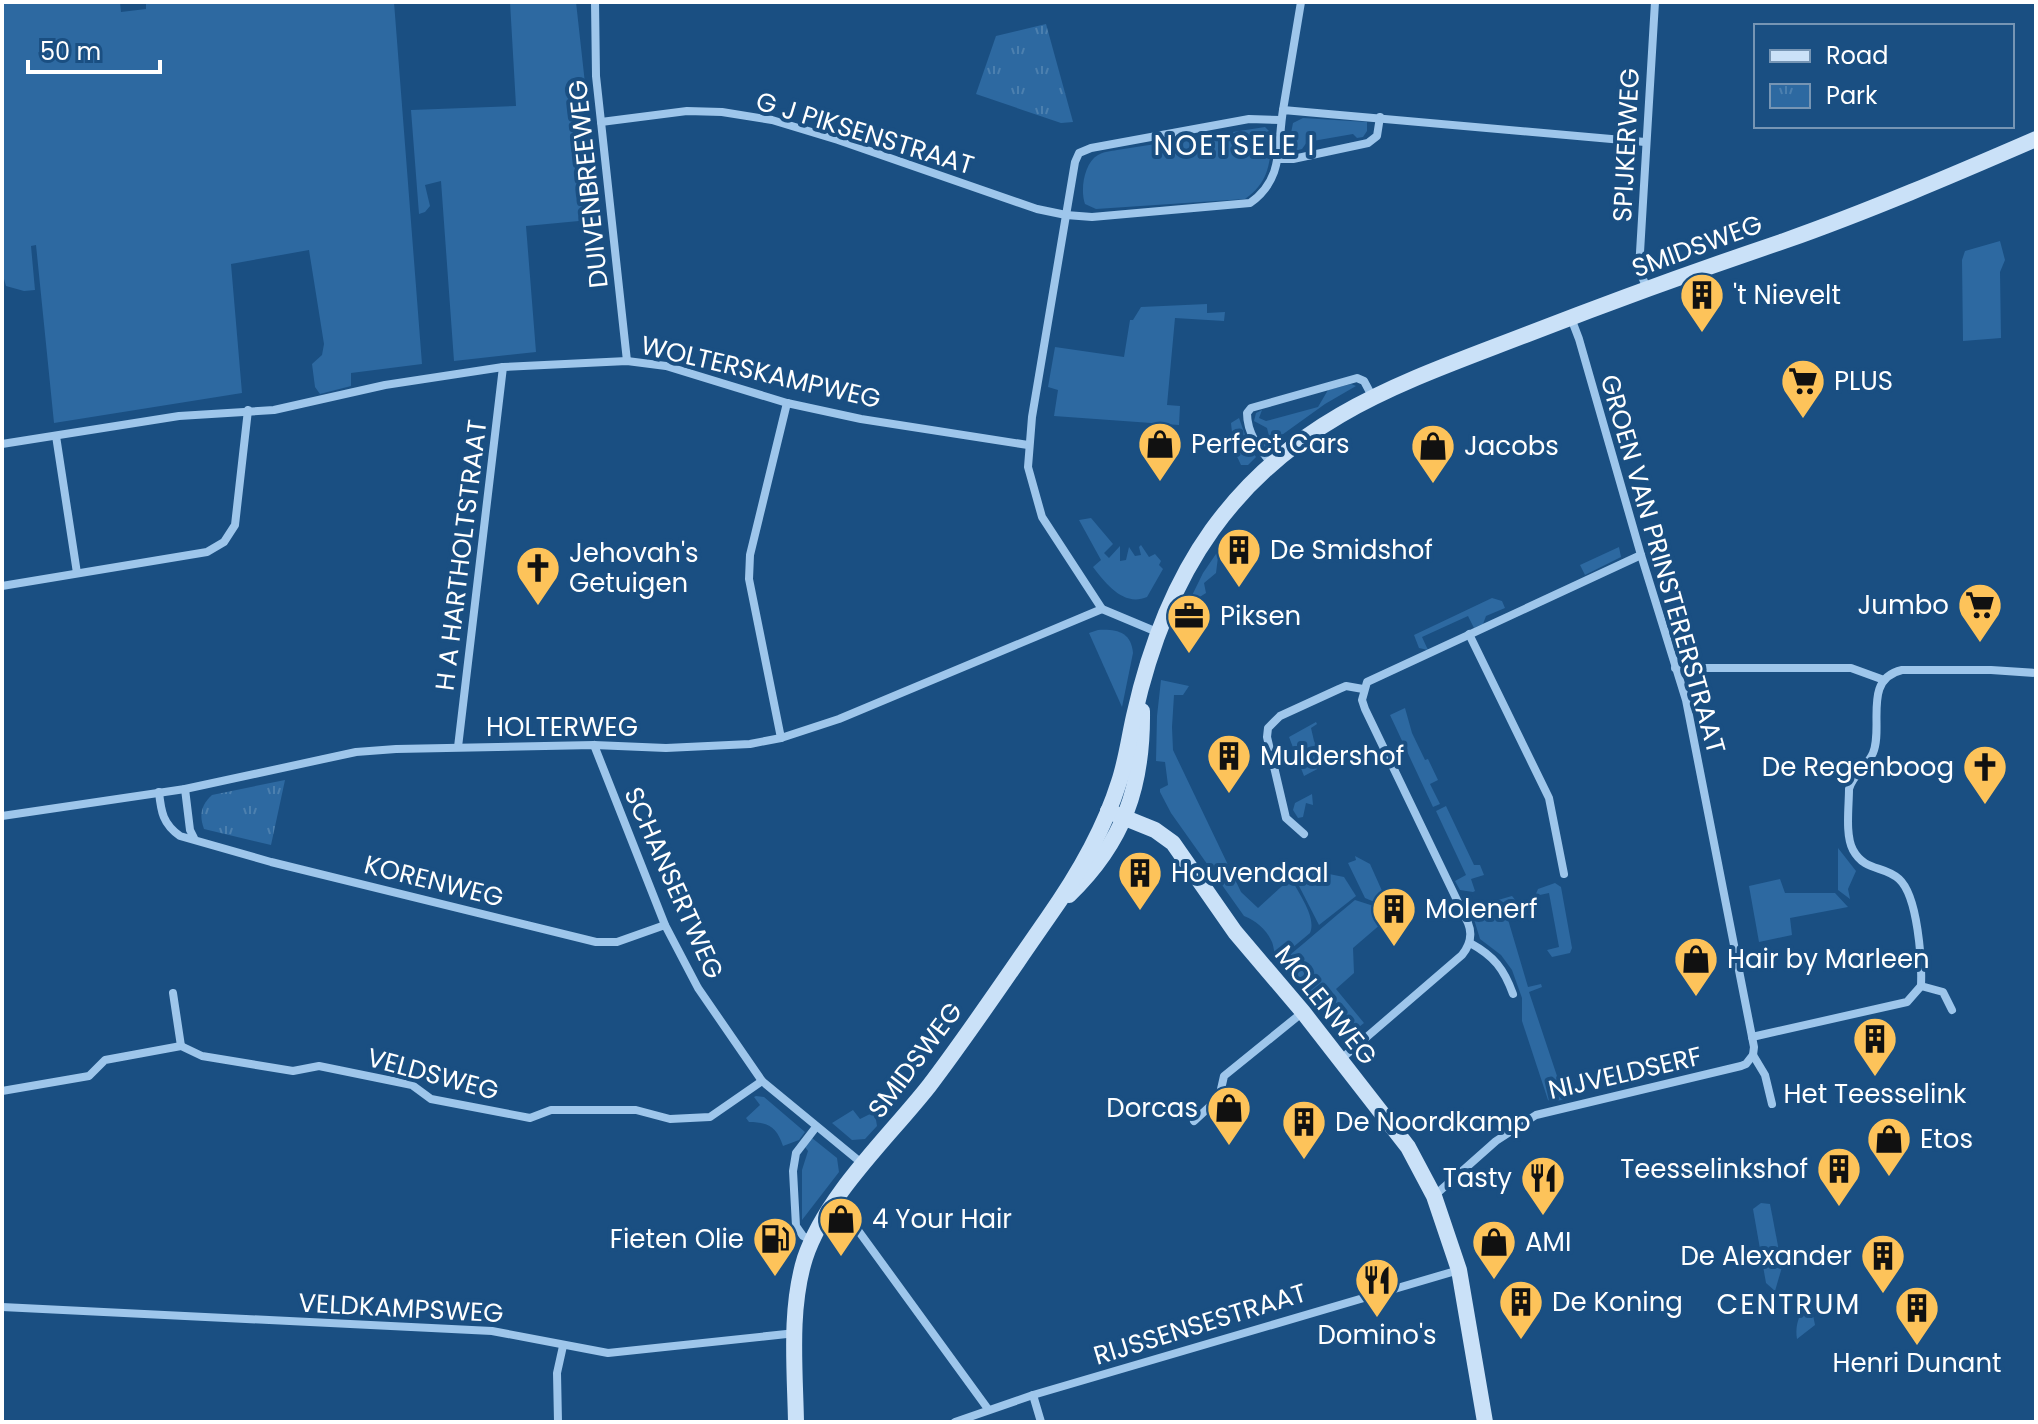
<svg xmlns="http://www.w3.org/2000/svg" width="2038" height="1424" font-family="Poppins,sans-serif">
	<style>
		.green { fill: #2d69a1 }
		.forest { fill: url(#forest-firs) }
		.park { fill: url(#park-tufts) }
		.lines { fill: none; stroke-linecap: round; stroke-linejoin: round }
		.street { stroke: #9ec6eb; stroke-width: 8 }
		.secondary { stroke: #cae1f8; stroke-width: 16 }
		.labels { text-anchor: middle; stroke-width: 8; stroke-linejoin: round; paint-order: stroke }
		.street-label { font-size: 26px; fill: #fff; stroke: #1a4f82 }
		.poi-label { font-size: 26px; fill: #fff; stroke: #1a4f82; text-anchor: start }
		.neighbourhood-label { font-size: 28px; letter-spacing: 2px; fill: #fff; stroke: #1a4f82 }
	</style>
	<defs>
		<pattern id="forest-firs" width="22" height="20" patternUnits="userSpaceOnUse" patternTransform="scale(2)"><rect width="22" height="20" fill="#2d69a1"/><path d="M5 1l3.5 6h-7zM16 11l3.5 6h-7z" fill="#4c80af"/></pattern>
		<pattern id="park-tufts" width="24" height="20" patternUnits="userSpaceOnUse" patternTransform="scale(2)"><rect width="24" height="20" fill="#2d69a1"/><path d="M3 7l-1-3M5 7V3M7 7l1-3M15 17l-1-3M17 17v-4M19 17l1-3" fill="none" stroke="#4c80af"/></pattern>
	</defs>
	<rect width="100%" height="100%" fill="#1a4f82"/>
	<g class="green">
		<polygon points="2,2 120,2 121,12 146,9 146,2 394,2 422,364 351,373 351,386 320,394 315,387 312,364 322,355 324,344 309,250 231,264 242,393 54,423 36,245 31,246 35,290 24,291 6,286 2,272"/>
		<polygon points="510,2 576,2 600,219 526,226 536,352 454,361 441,181 425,185 430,206 425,212 419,214 411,110 516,106"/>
		<polygon points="1303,118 1367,122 1367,131 1363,137 1357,138 1353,134 1307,142 1302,149 1287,153 1293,123"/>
		<path d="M1265,127l8,8c-4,29 -3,46 -28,64l-149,10 -11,-5c-5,-14 -1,-41 13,-49 5,-3 13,-4 19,-5z"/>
		<polygon points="2000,241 2005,260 2000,272 2001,338 1963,341 1962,260 1965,251"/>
		<polygon points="1207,304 1207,313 1225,312 1224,321 1175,318 1167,405 1180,406 1179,425 1054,416 1058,390 1048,387 1055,347 1124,357 1130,320 1133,320 1141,307"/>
		<polygon points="1351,384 1356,386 1325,404 1265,447 1260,443 1260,439 1266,442 1269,436 1267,428 1254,421 1256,413 1262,410 1259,418 1266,421 1318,407 1328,390"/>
		<path d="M1091,518l22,26 -9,9 5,5 11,-12v15l6,-1 3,-13 6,9 6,-1 -2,-8 2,-2 8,12 6,-3 6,7 -2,4 4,4 -16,28c-23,10 -41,-13 -54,-30l8,-7 -22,-40z"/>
		<polygon points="1231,532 1240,538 1236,544 1228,546 1227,553 1218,557 1216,573 1204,583 1206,593 1195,600 1194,608 1201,614 1198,625 1180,620 1203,573"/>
		<polygon points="1619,547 1621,557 1585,575 1580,565"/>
		<polygon points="1492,598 1502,601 1505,608 1486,616 1483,624 1474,628 1468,616 1422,637 1428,650 1419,648 1414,635"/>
		<path d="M1098,630c19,-1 33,2 35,23l-11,54 -33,-74z"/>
		<path d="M1161,680l28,6 -6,9h-9l-2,32 1,23 68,142 17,16 33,-30c7,15 26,39 19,55l-31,26c-7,-7 -4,-12 -8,-19 -5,-11 -16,-20 -27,-24l-73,-103 -11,-21v-3l8,-4 -3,-23 -9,-1 1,-45z"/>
		<polygon points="1405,708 1412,733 1425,760 1428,759 1438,780 1430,784 1440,804 1433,807 1390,715"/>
		<polygon points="1316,722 1317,724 1311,728 1314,741 1325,765 1304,776 1289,737"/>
		<polygon points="1312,794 1313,805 1306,803 1303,817 1298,818 1293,810 1295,803"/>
		<polygon points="1446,806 1474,865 1480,865 1484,875 1471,879 1475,891 1473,892 1460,890 1455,881 1466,875 1436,811"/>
		<polygon points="1838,848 1856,871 1848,889 1850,899 1838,890"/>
		<polygon points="1355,856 1370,864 1387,902 1379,904 1365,898 1348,863 1356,860"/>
		<polygon points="1314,871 1344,877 1356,896 1319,925 1297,882"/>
		<polygon points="1780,879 1785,893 1835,893 1848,907 1790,918 1792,935 1759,942 1749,886"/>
		<polygon points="1555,883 1561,887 1572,948 1570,953 1552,957 1547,950 1559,947 1549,893 1535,896 1538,889"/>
		<polygon points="1512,896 1517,902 1504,906 1528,987 1541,984 1542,987 1529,992 1561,1088 1575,1085 1577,1094 1575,1097 1552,1102 1548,1100 1522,1021 1522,998 1512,970 1501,955 1480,939 1473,916 1474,907"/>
		<path d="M1355,900l25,8 20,-8 3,5 -50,43 1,25 -18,16 28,34c-8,6 -15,14 -26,8l-54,-68 1,-4c24,-20 46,-39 70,-59z"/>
		<path d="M756,1096l8,1 41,35 -6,8 -16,6c-6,-19 -15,-24 -34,-24l-3,-4 14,-13 -6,-8z"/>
		<polygon points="853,1110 860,1119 872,1113 875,1114 877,1126 865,1139 852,1140 832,1123"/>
		<polygon points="812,1138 837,1158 839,1172 802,1220 802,1170 808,1151 805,1147"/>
		<polygon points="1761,1203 1770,1204 1782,1267 1775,1291 1766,1283 1753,1209"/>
		<path d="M1803,1299l8,6 4,20 -18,14c-3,-21 8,-26 6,-40z"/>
	</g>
	<polygon class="forest" points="1239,418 1250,449 1256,457 1248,465 1241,465 1234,450 1231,423"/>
	<g class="park">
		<polygon points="1046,24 1073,122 1061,123 976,94 996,36"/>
		<path d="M285,780l-14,65 -67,-16c-5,-14 -3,-24 8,-34z"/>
	</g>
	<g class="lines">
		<g class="street">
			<polyline points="595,2 596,76 627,361"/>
			<polyline points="1283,110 1301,2"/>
			<path d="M601,122l86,-11 35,1 50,8 66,20 199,69 29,6 26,2 158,-14c34,-24 27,-56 33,-93l362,32"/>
			<polyline points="1277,159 1293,159 1368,143 1377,136 1380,117"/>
			<polyline points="1647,289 1639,269 1655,2"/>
			<polyline points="1571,318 1579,339 1641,555 1686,700 1754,1047 1753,1055 1765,1075 1772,1104"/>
			<polyline points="56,436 77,573"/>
			<polyline points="2,444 179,416 274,410 385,385 503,367 627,361 666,366 787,403 861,419 1028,445"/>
			<path d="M1272,464c-13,-15 -25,-31 -25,-51l4,-5 106,-30 7,3 8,15"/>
			<polyline points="2,586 207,552 224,542 235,525 248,410"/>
			<polyline points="1157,632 1102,609 1042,517 1028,467 1032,417 1075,162 1079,153 1091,148 1249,119 1281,120"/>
			<polyline points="1469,634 1549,798 1564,874"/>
			<polyline points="1675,668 1851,668 1884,680"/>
			<polyline points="781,738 749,579 750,555 787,403"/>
			<polyline points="594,745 665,925 698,988 762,1081 864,1165"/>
			<polyline points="458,747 503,367"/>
			<polyline points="185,789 190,830 194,838"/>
			<path d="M159,792c2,20 4,32 21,44l91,26 325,80h21l48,-17"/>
			<polyline points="2,816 185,789 356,752 396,749 594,745 666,748 750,744 781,738 839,719 1102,609"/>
			<polyline points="1304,834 1286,818 1267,737 1268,728 1280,716 1339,689 1346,686 1363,689"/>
			<path d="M1470,943c24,13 34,26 43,51"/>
			<polyline points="1921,986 1943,992 1952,1010"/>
			<polyline points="173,993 181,1046"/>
			<path d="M1752,1037l155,-35 14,-16c1,-25 -3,-90 -22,-107 -15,-14 -34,-7 -46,-29 -8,-15 -4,-43 -4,-61 4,-15 18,-22 24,-36 11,-26 -11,-74 29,-83h89l45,3"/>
			<path d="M1340,1060l122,-105c8,-10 11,-20 6,-32l-103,-214 -3,-9 5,-18 274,-127"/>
			<polyline points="2,1091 89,1076 105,1060 181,1046 202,1056 293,1071 319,1066 412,1085 431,1099 530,1118 551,1110 636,1110 670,1119 710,1117 762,1081"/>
			<polyline points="1194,1121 1219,1098 1224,1076 1303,1012"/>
			<polyline points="1434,1196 1496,1141 1536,1115 1741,1066 1746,1064 1753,1055"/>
			<polyline points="836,1200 988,1409"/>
			<polyline points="811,1240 803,1236 796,1226 793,1171 796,1153 816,1127"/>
			<polyline points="2,1307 492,1331 608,1353 796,1333"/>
			<polyline points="1033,1395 1041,1422"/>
			<polyline points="558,1422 557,1373 563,1346"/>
			<polyline points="955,1422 1033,1395 1459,1270"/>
		</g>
		<g class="secondary">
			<polyline points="1108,811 1155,830 1173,843 1235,932 1303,1012 1408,1147 1434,1196 1459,1270 1485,1422"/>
			<path d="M1069,895c55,-53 74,-109 73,-184"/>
			<path d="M796,1422c-1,-53 -7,-113 9,-164 21,-63 83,-120 124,-172 41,-54 79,-111 118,-167 29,-41 57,-89 72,-137 7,-21 10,-44 15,-66 15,-67 38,-130 78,-186 82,-114 192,-148 316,-196 85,-33 170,-64 256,-93 85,-30 169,-66 252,-102"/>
		</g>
	</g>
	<defs>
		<g id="building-pin" transform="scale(2.3)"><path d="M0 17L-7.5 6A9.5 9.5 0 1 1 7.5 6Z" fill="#fdc35a" stroke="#1a4f82"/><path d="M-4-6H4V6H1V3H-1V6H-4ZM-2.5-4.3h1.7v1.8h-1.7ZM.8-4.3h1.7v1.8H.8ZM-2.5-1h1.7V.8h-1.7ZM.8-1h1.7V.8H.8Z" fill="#111"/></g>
		<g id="supermarket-pin" transform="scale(2.3)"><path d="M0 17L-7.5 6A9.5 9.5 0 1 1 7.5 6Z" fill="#fdc35a" stroke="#1a4f82"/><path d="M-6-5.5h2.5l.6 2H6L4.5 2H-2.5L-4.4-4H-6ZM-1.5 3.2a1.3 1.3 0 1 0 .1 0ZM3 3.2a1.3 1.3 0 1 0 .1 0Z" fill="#111"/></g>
		<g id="shop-pin" transform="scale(2.3)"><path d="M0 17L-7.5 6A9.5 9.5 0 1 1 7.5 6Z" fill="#fdc35a" stroke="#1a4f82"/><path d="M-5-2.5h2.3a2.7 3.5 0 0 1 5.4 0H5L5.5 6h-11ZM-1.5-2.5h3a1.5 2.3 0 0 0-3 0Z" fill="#111"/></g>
		<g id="church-pin" transform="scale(2.3)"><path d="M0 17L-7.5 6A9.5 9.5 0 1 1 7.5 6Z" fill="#fdc35a" stroke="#1a4f82"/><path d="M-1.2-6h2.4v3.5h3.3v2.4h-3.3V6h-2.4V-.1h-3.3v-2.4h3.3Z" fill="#111"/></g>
		<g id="office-pin" transform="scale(2.3)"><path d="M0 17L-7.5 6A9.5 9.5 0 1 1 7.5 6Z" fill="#fdc35a" stroke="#1a4f82"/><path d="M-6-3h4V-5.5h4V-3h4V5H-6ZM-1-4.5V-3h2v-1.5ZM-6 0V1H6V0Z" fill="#111"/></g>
		<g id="restaurant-pin" transform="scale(2.3)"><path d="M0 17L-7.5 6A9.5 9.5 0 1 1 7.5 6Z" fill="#fdc35a" stroke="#1a4f82"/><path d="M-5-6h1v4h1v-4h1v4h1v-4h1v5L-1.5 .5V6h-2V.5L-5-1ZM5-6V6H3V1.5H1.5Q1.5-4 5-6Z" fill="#111"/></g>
		<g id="fuel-pin" transform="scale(2.3)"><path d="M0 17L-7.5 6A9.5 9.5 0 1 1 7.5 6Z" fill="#fdc35a" stroke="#1a4f82"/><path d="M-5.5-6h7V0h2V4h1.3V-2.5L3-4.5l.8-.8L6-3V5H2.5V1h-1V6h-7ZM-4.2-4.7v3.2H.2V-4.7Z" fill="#111"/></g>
	</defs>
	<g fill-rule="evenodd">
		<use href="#building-pin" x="1702" y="295"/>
		<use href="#supermarket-pin" x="1803" y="381"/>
		<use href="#shop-pin" x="1160" y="444"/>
		<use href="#shop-pin" x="1433" y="446"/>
		<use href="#building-pin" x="1239" y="550"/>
		<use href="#church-pin" x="538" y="568"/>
		<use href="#supermarket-pin" x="1980" y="605"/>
		<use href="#office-pin" x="1189" y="616"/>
		<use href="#building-pin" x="1229" y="756"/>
		<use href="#church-pin" x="1985" y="767"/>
		<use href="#building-pin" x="1140" y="873"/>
		<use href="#building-pin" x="1394" y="909"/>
		<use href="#shop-pin" x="1696" y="959"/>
		<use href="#building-pin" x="1875" y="1039"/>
		<use href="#shop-pin" x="1229" y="1108"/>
		<use href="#building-pin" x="1304" y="1122"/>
		<use href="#shop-pin" x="1889" y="1139"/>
		<use href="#building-pin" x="1839" y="1169"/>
		<use href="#restaurant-pin" x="1543" y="1178"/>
		<use href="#shop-pin" x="841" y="1219"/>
		<use href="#fuel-pin" x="775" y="1239"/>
		<use href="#shop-pin" x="1494" y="1242"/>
		<use href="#building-pin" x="1883" y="1256"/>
		<use href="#restaurant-pin" x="1377" y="1280"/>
		<use href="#building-pin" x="1521" y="1302"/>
		<use href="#building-pin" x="1917" y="1308"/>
	</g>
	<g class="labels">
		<g class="street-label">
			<text transform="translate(865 133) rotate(17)" y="9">G J PIKSENSTRAAT</text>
			<text transform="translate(1626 145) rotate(-87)" y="9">SPIJKERWEG</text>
			<text transform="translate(588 184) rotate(-96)" y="9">DUIVENBREEWEG</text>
			<text transform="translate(1697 246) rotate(-20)" y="9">SMIDSWEG</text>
			<text transform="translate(761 372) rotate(13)" y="9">WOLTERSKAMPWEG</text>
			<text transform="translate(461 555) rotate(-83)" y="9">H A HARTHOLTSTRAAT</text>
			<text transform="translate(1663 564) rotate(74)" y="9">GROEN VAN PRINSTERERSTRAAT</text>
			<text x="562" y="736">HOLTERWEG</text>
			<text transform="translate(434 881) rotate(14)" y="9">KORENWEG</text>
			<text transform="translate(674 883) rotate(66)" y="9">SCHANSERTWEG</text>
			<text transform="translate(1326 1005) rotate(51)" y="9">MOLENWEG</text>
			<text transform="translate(915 1060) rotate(-53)" y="9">SMIDSWEG</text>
			<text transform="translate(1625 1073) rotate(-13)" y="9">NIJVELDSERF</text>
			<text transform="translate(433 1074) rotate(15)" y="9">VELDSWEG</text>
			<text transform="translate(401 1308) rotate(3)" y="9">VELDKAMPSWEG</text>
			<text transform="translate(1200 1324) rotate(-17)" y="9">RIJSSENSESTRAAT</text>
		</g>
		<g class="poi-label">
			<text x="1733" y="304">'t Nievelt</text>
			<text x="1834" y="390">PLUS</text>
			<text x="1191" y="453">Perfect Cars</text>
			<text x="1464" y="455">Jacobs</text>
			<text x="1270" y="559">De Smidshof</text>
			<text x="569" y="562">Jehovah's<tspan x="569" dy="30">Getuigen</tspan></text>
			<text x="1949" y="614" text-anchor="end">Jumbo</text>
			<text x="1220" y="625">Piksen</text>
			<text x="1260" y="765">Muldershof</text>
			<text x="1954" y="776" text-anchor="end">De Regenboog</text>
			<text x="1171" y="882">Houvendaal</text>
			<text x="1425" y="918">Molenerf</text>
			<text x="1727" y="968">Hair by Marleen</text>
			<text x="1875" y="1103" text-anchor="middle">Het Teesselink</text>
			<text x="1198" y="1117" text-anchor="end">Dorcas</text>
			<text x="1335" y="1131">De Noordkamp</text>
			<text x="1920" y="1148">Etos</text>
			<text x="1808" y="1178" text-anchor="end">Teesselinkshof</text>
			<text x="1512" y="1187" text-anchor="end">Tasty</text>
			<text x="872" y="1228">4 Your Hair</text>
			<text x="744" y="1248" text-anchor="end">Fieten Olie</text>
			<text x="1525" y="1251">AMI</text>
			<text x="1852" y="1265" text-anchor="end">De Alexander</text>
			<text x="1552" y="1311">De Koning</text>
			<text x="1377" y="1344" text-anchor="middle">Domino's</text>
			<text x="1917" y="1372" text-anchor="middle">Henri Dunant</text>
		</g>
		<g class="neighbourhood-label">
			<text x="1235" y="155">NOETSELE I</text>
			<text x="1789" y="1314">CENTRUM</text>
		</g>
	</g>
	<rect width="2038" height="1424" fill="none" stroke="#ffffff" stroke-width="8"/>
	<rect x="1754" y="24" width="260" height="104" fill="#1a4f82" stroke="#7695b4" stroke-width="2"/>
	<rect x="1770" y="50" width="40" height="12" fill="#cae1f8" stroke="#7695b4" stroke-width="2"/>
	<text x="1826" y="64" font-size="24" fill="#ffffff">Road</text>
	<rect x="1770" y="84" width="40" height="24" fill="url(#park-tufts)" stroke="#7695b4" stroke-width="2"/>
	<text x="1826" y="104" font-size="24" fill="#ffffff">Park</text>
	<path d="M28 60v12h132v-12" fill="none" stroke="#ffffff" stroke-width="4"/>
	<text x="40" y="60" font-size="24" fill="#ffffff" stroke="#1a4f82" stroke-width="6" paint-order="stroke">50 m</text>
</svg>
